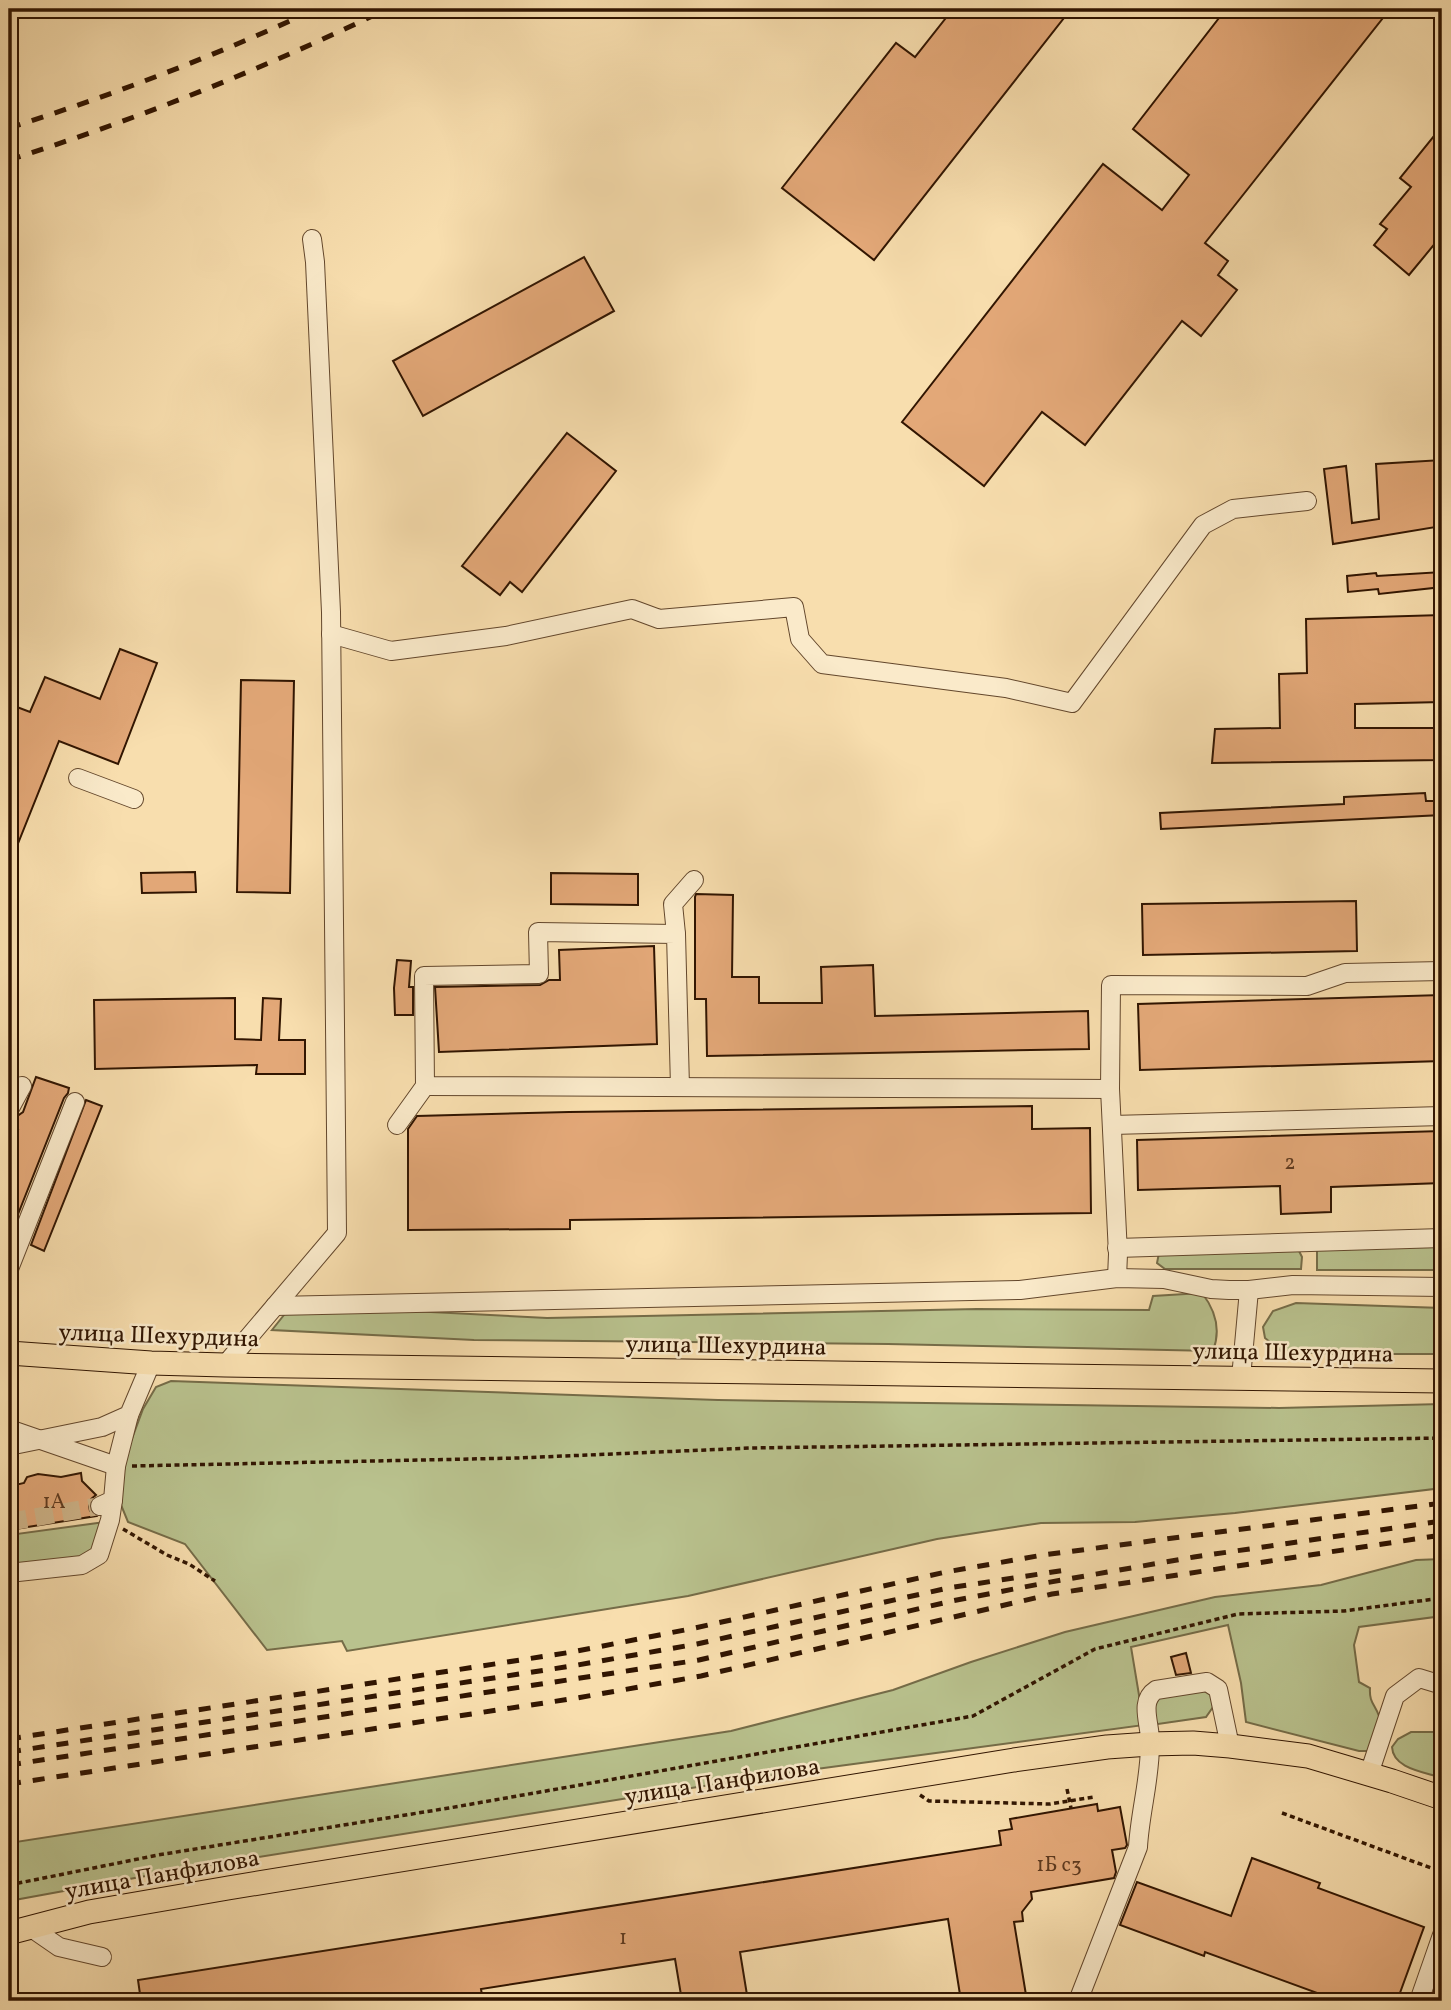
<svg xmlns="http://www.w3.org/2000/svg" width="1451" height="2010" font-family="Vollkorn,serif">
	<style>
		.green { fill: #b9c28e; stroke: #756c48; stroke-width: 2 }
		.building { fill: #e3a878; stroke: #311501; stroke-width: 2 }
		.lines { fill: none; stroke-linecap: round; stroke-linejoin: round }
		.minor-tunnel { stroke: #d0b68b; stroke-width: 18; stroke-dasharray: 18 9; stroke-linecap: butt }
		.minor-casing { stroke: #63472c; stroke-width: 20 }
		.major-casing { stroke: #311501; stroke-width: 25 }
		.path { stroke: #311501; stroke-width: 3.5; stroke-dasharray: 5 3.5; stroke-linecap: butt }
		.minor { stroke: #faeaca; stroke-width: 18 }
		.major { stroke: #f8deae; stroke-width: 23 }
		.rail { stroke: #311501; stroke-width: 5; stroke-dasharray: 12 12; stroke-linecap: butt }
		.labels { text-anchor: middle; stroke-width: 5; stroke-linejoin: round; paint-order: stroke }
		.number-label { font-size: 21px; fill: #5e3a1f }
		.street-label { font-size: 24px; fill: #311501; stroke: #faeaca }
	</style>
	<rect width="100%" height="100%" fill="#f8deae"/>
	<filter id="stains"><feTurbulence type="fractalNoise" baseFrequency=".00286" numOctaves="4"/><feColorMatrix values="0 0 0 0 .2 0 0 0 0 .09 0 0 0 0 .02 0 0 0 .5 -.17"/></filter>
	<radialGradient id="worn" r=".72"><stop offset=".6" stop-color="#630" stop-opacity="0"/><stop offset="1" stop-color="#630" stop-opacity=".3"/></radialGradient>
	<g class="green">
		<polygon points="1442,1245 1442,1270 1317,1270 1317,1248"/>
		<polygon points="1160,1248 1299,1251 1302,1257 1301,1269 1165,1269 1157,1263"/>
		<path d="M1202,1293c14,18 19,37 11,58l-325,-7 -414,-4 -202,-10 20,-25 255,13 430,-9 172,1 4,-14z"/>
		<polygon points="1296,1303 1442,1308 1442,1354 1336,1354 1281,1351 1265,1338 1263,1327 1273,1311"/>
		<polygon points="171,1381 718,1400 1279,1408 1442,1404 1442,1488 1235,1513 1135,1522 1041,1523 937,1539 688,1596 347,1651 342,1641 267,1650 185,1544 128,1522 119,1500 121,1477 130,1444 143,1409 156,1387"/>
		<polygon points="105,1522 98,1541 87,1557 9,1566 9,1535"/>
		<path d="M1442,1559v57l-83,11 -5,18 5,37 11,6c-1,15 5,16 9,28 3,12 -5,24 -9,35h-11l-113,-29 -5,-39 -13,-58 -97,22 13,78 -365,49 -595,95 -175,32v-58l722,-112 162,-41 78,-28 94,-30 150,-35 106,-12 95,-25z"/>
		<polygon points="1202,1687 1211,1692 1213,1707 1206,1717 1158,1724 1155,1722 1153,1697"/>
		<path d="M1411,1732h23l8,3v43c-17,-6 -49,-9 -50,-31l6,-8z"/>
	</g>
	<g class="building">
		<polygon points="953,9 1071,9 874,260 782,188 896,43 915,57"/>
		<polygon points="1226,9 1390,9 1205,243 1228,261 1218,275 1237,290 1201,336 1182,321 1085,445 1042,412 984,486 902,422 1103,164 1162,210 1189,175 1133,129"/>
		<polygon points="1442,126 1442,235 1409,275 1374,245 1387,229 1380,224 1411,187 1400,178"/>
		<polygon points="584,257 614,311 423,416 393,361"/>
		<polygon points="567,433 616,471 522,592 510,582 500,595 462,566"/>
		<polygon points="1442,460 1442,526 1333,544 1324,469 1346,466 1352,523 1379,519 1376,464"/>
		<polygon points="1442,572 1442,587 1379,594 1378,589 1348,592 1347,576 1376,573 1377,576"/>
		<polygon points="1442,615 1442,702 1355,704 1355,728 1442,728 1442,760 1212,763 1215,729 1280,728 1279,674 1307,673 1306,619"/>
		<polygon points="120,649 157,663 118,764 59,741 9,866 9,704 30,712 45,677 100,699"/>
		<polygon points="241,680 294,681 290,893 237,892"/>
		<polygon points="1425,793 1426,801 1442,801 1442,815 1161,829 1160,813 1344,804 1344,797"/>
		<polygon points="195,872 196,892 142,893 141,873"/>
		<polygon points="551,873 638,874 638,905 551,904"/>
		<polygon points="696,894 733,895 732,977 759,977 759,1003 822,1003 821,967 873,965 875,1016 1088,1011 1089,1049 707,1056 706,999 695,999 695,897"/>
		<polygon points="1356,901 1357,951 1143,955 1142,904"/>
		<polygon points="654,946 657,1044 439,1052 435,987 540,985 549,980 560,980 559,950"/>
		<polygon points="397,960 411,961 409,987 413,987 413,1015 395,1015 394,988"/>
		<polygon points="1442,995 1442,1061 1140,1070 1138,1004"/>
		<polygon points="235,998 235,1039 261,1040 263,998 281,999 279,1040 305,1040 305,1074 256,1074 257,1065 95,1069 94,1000"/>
		<polygon points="36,1077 69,1088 68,1093 64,1098 9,1237 9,1155 18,1130 9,1127 9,1125 10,1121 23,1112"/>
		<polygon points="86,1100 102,1106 44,1251 31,1245"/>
		<polygon points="1032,1106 1032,1129 1090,1128 1091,1213 570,1220 570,1229 408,1230 408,1129 417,1116 569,1112"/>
		<polygon points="1442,1131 1442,1183 1331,1187 1331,1212 1281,1214 1280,1186 1138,1190 1137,1140"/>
		<polygon points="81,1473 82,1481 96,1495 91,1499 89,1506 90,1511 96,1516 9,1530 11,1486 24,1483 27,1477 38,1474 61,1477"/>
		<polygon points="1186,1653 1191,1673 1176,1675 1171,1657"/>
		<polygon points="1097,1804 1098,1811 1120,1807 1127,1845 1125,1848 1112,1850 1116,1872 1114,1878 1031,1892 1032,1899 1022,1912 1023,1921 1014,1922 1027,2001 961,2001 948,1919 740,1952 748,2001 682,2001 675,1959 481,1989 483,2001 141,2001 138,1980 1001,1845 999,1831 1012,1829 1010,1819"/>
		<polygon points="1252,1858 1320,1883 1318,1888 1424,1927 1397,2001 1339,2001 1205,1952 1204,1956 1120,1925 1137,1882 1231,1916"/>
	</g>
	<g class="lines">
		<polyline class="minor-tunnel" points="9,1522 100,1506"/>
		<g class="minor-casing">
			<g id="minor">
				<polyline points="331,634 391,651 506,636 632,609 659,619 794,607 800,639 822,664 1006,688 1072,703 1203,525 1233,509 1307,501"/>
				<polyline points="78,778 134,799"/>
				<polyline points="676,934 673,904 694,880"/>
				<polyline points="680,1087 676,934 538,932 539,974 424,976 425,1086 1110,1089"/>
				<polyline points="9,1110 22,1086"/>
				<polyline points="397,1125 425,1086"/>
				<polyline points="1112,1125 1442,1116"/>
				<polyline points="1117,1248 1442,1238"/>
				<polyline points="9,1269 75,1102"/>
				<polyline points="1117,1278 1118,1254 1110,1089 1111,985 1307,986 1345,973 1442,971"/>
				<polyline points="275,1306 1020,1290 1117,1278 1164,1279 1211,1289 1229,1290 1249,1290 1293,1285 1442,1287"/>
				<polyline points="225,1365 337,1233 331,612 315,262 312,239"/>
				<polyline points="1241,1378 1249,1290"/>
				<polyline points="9,1429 116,1466"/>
				<polyline points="9,1446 102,1427 129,1415 151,1363"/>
				<polyline points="100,1506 113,1500 116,1466 129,1415"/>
				<polyline points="9,1573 82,1565 99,1555 110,1520 113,1500"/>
				<polyline points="1369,1774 1395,1696 1419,1678 1442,1685"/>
				<polyline points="30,1927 59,1947 102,1957"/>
				<path d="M1078,2001l60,-154c2,-36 13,-71 12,-107 0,-17 -11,-39 6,-50l51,-8 11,7 12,57"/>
				<polyline points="1419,2001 1442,1935"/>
			</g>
		</g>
		<g class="major-casing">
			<g id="major">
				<polyline points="9,1353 151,1363 225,1365 1442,1381"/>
				<polyline points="9,1933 89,1912 228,1888 1014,1760 1107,1747 1150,1744 1193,1743 1230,1746 1308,1756 1392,1781 1442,1798"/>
			</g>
		</g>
		<g class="path">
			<polyline points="132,1466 518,1458 751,1448 1442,1438"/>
			<polyline points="123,1529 167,1555 189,1564 215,1581"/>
			<polyline points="1067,1789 1071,1808"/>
			<polyline points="920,1795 929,1801 1050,1804 1094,1797"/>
			<polyline points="1282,1813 1442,1872"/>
			<polyline points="9,1885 158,1855 449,1808 973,1716 1095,1649 1238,1614 1344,1611 1442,1598"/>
		</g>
		<use href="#minor" class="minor"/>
		<use href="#major" class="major"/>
		<g class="rail">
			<path d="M9,128c104,-33 208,-73 307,-119"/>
			<path d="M9,160c129,-41 256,-92 378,-151"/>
			<polyline points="9,1739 572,1652 695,1628 946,1572 1043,1555 1442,1503"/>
			<polyline points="9,1752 572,1666 697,1644 948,1588 1066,1570"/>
			<polyline points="9,1765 699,1660 952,1601 1045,1583 1194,1557 1442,1521"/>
			<polyline points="9,1784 577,1698 701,1676 1052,1594 1442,1535"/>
		</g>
	</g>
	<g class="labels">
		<g class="number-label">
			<text x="1290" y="1169">2</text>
			<text x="54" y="1508">1А</text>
			<text x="1059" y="1871">1Б с3</text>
			<text x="623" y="1944">1</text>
		</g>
		<g class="street-label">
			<text transform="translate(159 1335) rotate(2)" y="8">улица Шехурдина</text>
			<text transform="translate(726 1345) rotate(1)" y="8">улица Шехурдина</text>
			<text transform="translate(1293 1352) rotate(1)" y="8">улица Шехурдина</text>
			<text transform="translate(722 1781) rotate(-9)" y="8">улица Панфилова</text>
			<text transform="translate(162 1874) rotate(-10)" y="8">улица Панфилова</text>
		</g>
	</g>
	<rect width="1451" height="2010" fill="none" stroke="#f8deae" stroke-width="35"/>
	<rect x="10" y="10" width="1430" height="1989" fill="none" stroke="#311501" stroke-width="3.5"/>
	<rect x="18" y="18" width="1416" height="1975" fill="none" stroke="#311501" stroke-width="2"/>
	<rect width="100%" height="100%" filter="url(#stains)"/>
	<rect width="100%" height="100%" fill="url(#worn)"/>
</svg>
